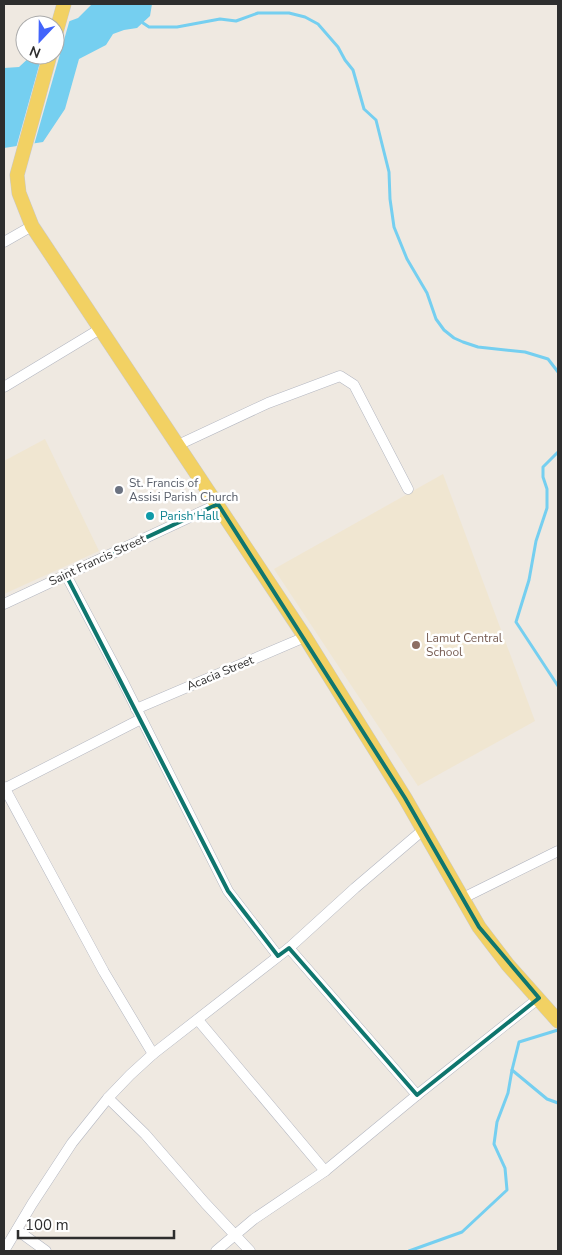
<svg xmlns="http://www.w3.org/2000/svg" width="562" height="1255" font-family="'Nunito Sans',sans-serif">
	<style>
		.education { fill: #f0e6d1 }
		.water { fill: #75cff0 }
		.pier { fill: #efe9e1 }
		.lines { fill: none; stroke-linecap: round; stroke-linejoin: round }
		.stream { stroke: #75cff0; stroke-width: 3 }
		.minor-casing { stroke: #b4b7c1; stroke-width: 11 }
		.major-casing { stroke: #c9c9c9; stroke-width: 15 }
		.minor { stroke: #fff; stroke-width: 10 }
		.major { stroke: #f2d163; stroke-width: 14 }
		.marked { fill: none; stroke: #0f766e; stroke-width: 4; stroke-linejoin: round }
		.worship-dot { fill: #6b7280; stroke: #fff; stroke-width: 2 }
		.culture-dot { fill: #0f9aa8; stroke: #fff; stroke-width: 2 }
		.education-dot { fill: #8d6e63; stroke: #fff; stroke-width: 2 }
		.labels { text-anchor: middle; stroke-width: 5; stroke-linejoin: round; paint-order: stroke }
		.worship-label { font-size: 12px; fill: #5b616d; stroke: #fff; text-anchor: start }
		.culture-label { font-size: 12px; fill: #0d838f; stroke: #fff; text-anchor: start }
		.street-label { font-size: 12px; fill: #2e2e2e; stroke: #fff }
		.education-label { font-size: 12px; fill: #785e54; stroke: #fff; text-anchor: start }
	</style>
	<rect width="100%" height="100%" fill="#efe9e1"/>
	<g class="education">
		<polygon points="45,439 99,551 4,594 4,461"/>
		<polygon points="443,474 535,721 418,786 274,569"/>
	</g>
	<polygon class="water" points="92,4 152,4 150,16 137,28 124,30 113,34 106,45 79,59 65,109 43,142 4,148 4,68 19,67 32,55 55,55 59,25 78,18"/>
	<polygon class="pier" points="70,19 34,145 16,148 42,55 55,55 55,26"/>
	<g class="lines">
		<g class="stream">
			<polyline points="143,23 149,27 177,27 220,19 236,21 258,13 289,13 305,17 318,24 338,47 345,60 353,70 364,109 376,120 389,172 390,199 394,227 407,259 427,293 436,319 444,330 454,338 463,342 478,347 525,352 548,359 558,372"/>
			<polyline points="558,452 543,467 543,477 547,489 547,508 536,541 529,580 516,622 558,686"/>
			<polyline points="558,1030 519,1042 512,1070 547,1099 558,1103"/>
			<polyline points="409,1251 462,1232 507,1190 505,1168 494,1144 497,1122 508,1093 512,1070"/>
		</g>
		<g class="minor-casing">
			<g id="minor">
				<polyline points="4,242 32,226"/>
				<polyline points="4,387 100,329"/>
				<polyline points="178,445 268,403 340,376 354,385 408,489"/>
				<polyline points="66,575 122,680 228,891 278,956"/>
				<polyline points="4,604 218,504"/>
				<polyline points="136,709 305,637"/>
				<polyline points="4,787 104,972 153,1054"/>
				<polyline points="4,789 141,719"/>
				<polyline points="463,898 558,851"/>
				<polyline points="289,948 417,1095"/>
				<polyline points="198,1020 325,1171"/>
				<polyline points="108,1098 145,1134 205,1203 250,1251"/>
				<polyline points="17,1230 46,1251"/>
				<polyline points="4,1251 32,1204 72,1143 108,1098 130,1075 153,1054 289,948 355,888 423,830"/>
				<polyline points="216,1251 254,1219 325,1171 417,1095 539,998"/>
			</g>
		</g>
		<g class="major-casing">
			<g id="major">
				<polyline points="55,36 64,4"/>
				<polyline points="50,55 17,175 19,193 32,226 305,637 405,798 479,927 508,965 558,1021"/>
			</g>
		</g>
		<use href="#minor" class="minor"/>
		<use href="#major" class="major"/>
	</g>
	<path class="marked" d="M218,504l187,294 74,129 60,71 -122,97 -128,-147 -11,8 -50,-65 -162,-316z"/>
	<circle class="worship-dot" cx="119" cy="490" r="5"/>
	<circle class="culture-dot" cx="150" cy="516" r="5"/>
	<circle class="education-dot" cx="416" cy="645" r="5"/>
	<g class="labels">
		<g class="worship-label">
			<text x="129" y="487">St. Francis of<tspan x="129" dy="14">Assisi Parish Church</tspan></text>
		</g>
		<g class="culture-label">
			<text x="160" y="520">Parish Hall</text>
		</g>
		<g class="street-label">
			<text transform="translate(97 560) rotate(-25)" y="4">Saint Francis Street</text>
			<text transform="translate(220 673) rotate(-23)" y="4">Acacia Street</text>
		</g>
		<g class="education-label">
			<text x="426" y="642">Lamut Central<tspan x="426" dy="14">School</tspan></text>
		</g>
	</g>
	<rect width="562" height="1255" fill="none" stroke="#2e2e2e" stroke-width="10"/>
	<g transform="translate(40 40) rotate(202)"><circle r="24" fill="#ffffff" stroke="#ababab"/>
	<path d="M0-4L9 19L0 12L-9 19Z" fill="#4264fb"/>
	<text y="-8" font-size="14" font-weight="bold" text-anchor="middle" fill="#2e2e2e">N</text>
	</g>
	<path d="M18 1230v8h156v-8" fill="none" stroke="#2e2e2e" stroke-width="2.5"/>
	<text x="25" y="1230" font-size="15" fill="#2e2e2e" stroke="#ffffff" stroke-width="4" paint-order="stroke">100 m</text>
</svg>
